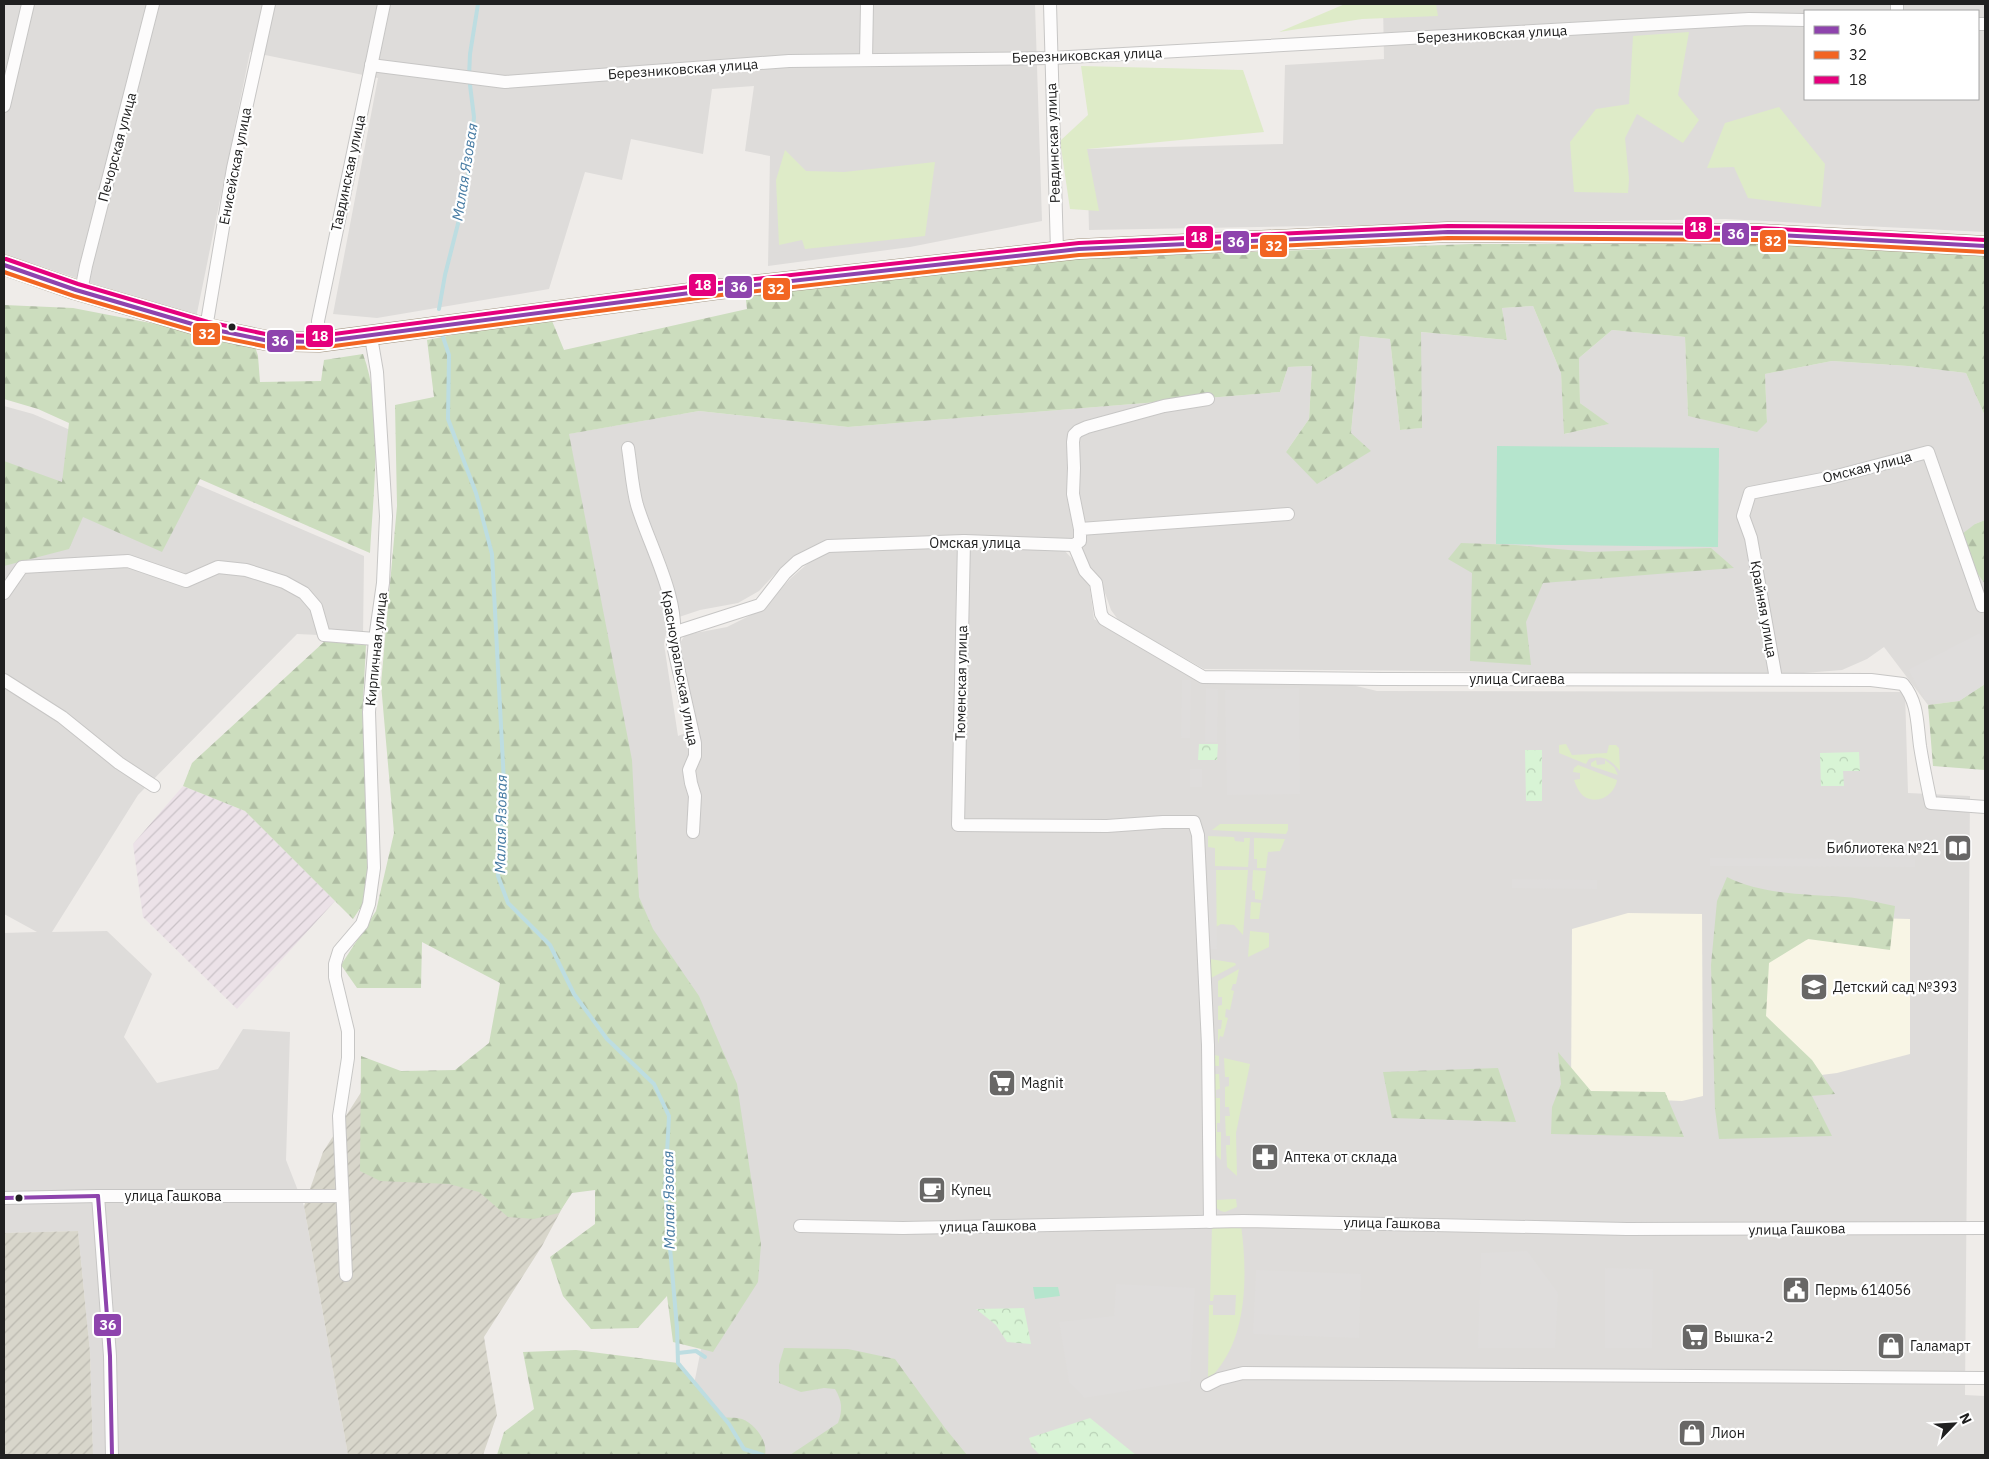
<svg xmlns="http://www.w3.org/2000/svg" width="1989" height="1459" font-family="'IBM Plex Sans',sans-serif">
	<style>
		.residential { fill: #dedcda; fill-rule: evenodd }
		.industrial { fill: url(#industrial-furrows) }
		.education { fill: #f8f5e5 }
		.construction { fill: url(#construction-furrows) }
		.grass { fill: #deebc8 }
		.forest { fill: url(#forest-firs) }
		.park { fill: url(#park-crowns) }
		.pitch { fill: #b5e5cd }
		.parking { fill: #dfdddc }
		.lines { fill: none; stroke-linecap: round; stroke-linejoin: round }
		.stream { stroke: #bddde1; stroke-width: 4 }
		.street-casing { stroke: #c7c6c5; stroke-width: 14 }
		.primary-casing { stroke: #a69885; stroke-width: 21 }
		.street { stroke: #fdfcfc; stroke-width: 12 }
		.primary { stroke: #f2ebe6; stroke-width: 19 }
		.bus-1-casing { stroke: #fff; stroke-width: 8 }
		.bus-2-casing { stroke: #fff; stroke-width: 8 }
		.bus-3-casing { stroke: #fff; stroke-width: 8 }
		.bus-1 { stroke: #8e44ad; stroke-width: 4 }
		.bus-2 { stroke: #f26522; stroke-width: 4 }
		.bus-3 { stroke: #e5007d; stroke-width: 4 }
		.bus-dot { fill: #202020; stroke: #fff; stroke-width: 2 }
		.labels { text-anchor: middle; stroke-width: 4.5; stroke-linejoin: round; paint-order: stroke }
		.street-label { font-size: 14px; fill: #202020; stroke: #fff }
		.poi-label { font-size: 14px; fill: #202020; stroke: #fff; text-anchor: start }
		.water-label { font-size: 15px; font-style: italic; fill: #457aa2; stroke: #fff }
		.line-badge { stroke: #fff; stroke-width: 2 }
		.badge-label { font-size: 14px; text-anchor: middle; font-weight: bold; fill: #fff }
	</style>
	<defs>
		<pattern id="industrial-furrows" width="10" height="10" patternUnits="userSpaceOnUse" patternTransform="scale(1.25)"><rect width="10" height="10" fill="#ece2e8"/><path d="M-1 1l2-2M0 10L10 0M9 11l2-2" fill="none" stroke="#cac2c7"/></pattern>
		<pattern id="construction-furrows" width="10" height="10" patternUnits="userSpaceOnUse" patternTransform="scale(1.25)"><rect width="10" height="10" fill="#d8d6cb"/><path d="M-1 1l2-2M0 10L10 0M9 11l2-2" fill="none" stroke="#b9b7ae"/></pattern>
		<pattern id="forest-firs" width="22" height="20" patternUnits="userSpaceOnUse" patternTransform="scale(1.25)"><rect width="22" height="20" fill="#ccddbe"/><path d="M5 1l3.5 6h-7zM16 11l3.5 6h-7z" fill="#afbda3"/></pattern>
		<pattern id="park-crowns" width="20" height="18" patternUnits="userSpaceOnUse" patternTransform="scale(1.25)"><rect width="20" height="18" fill="#d8f4d5"/><path d="M2 6a3 3 0 1 1 6 0M12 15a3 3 0 1 1 6 0" fill="none" stroke="#b9d1b7"/></pattern>
	</defs>
	<rect width="100%" height="100%" fill="#efece9"/>
	<g class="residential">
		<polygon points="4,4 1035,4 1042,221 910,247 768,266 770,156 745,151 754,86 712,89 703,154 631,139 622,180 585,172 549,289 377,318 333,314 378,78 250,52 196,318 4,254"/>
		<path d="M1383,4h602v228l-260,-13 -636,11 -2,-81 196,-5 2,-79 99,-6zM1805,11h173v88h-173z"/>
		<polygon points="1533,306 1561,373 1565,434 1608,424 1580,403 1579,358 1612,330 1685,337 1688,416 1767,422 1765,374 1832,361 1908,366 1966,373 1985,416 1985,520 1975,524 1970,562 1985,584 1985,684 1959,701 1928,705 1884,647 1867,659 1842,670 1791,674 1204,669 1119,621 1111,610 1100,579 1089,566 1073,540 802,552 774,575 759,591 738,603 700,610 679,617 667,629 664,644 678,736 696,729 678,646 685,635 727,627 759,611 791,578 813,559 831,551 956,546 1064,550 1077,564 1089,582 1094,619 1202,682 1340,682 1377,691 1905,692 1908,793 1970,796 1965,1395 1985,1396 1985,1455 680,1455 744,1132 611,923 568,434 699,411 848,427 1280,392 1288,367 1312,366 1309,419 1286,452 1351,433 1360,336 1390,339 1400,430 1421,428 1420,332 1507,340 1502,308"/>
		<polygon points="4,406 33,414 364,556 363,637 297,634 138,795 52,932 107,931 152,974 124,1037 157,1083 218,1069 243,1029 290,1032 286,1160 304,1206 348,1455 93,1455 90,1352 78,1231 4,1233 4,933 37,932 4,914"/>
	</g>
	<polygon class="industrial" points="183,786 245,811 335,901 237,1009 143,917 133,844"/>
	<g class="education">
		<polygon points="1628,913 1702,914 1703,1096 1682,1101 1571,1096 1572,929"/>
		<polygon points="1719,914 1910,919 1910,1054 1837,1073 1717,1088"/>
	</g>
	<g class="construction">
		<polygon points="372,1075 591,1154 542,1246 484,1337 497,1415 483,1455 348,1455 304,1206 323,1152"/>
		<polygon points="78,1231 90,1352 93,1455 4,1455 4,1233"/>
	</g>
	<g class="grass">
		<polygon points="1345,4 1436,4 1438,16 1362,19 1279,32"/>
		<polygon points="1689,32 1678,95 1699,120 1683,143 1637,114 1625,138 1629,179 1628,193 1574,192 1570,142 1596,109 1629,104 1633,36"/>
		<polygon points="1081,66 1243,70 1264,132 1087,149 1099,211 1070,209 1060,141 1088,115"/>
		<polygon points="1779,107 1825,164 1821,207 1748,198 1734,167 1707,168 1725,123"/>
		<polygon points="785,150 806,171 844,172 935,162 925,236 805,249 802,240 779,245 776,180"/>
		<path d="M1566,744l6,11 35,-2 2,-8h7l3,3 1,23c-10,-12 -16,-16 -31,-12l-3,5 -27,-11v-8z"/>
		<polygon points="1596,760 1597,765 1605,764 1605,760 1614,767 1618,775 1591,766 1591,763"/>
		<path d="M1578,765l39,15c-2,14 -18,25 -32,17 -5,-3 -9,-11 -11,-17l6,-1v-6l-7,-1 1,-4z"/>
		<polygon points="1220,824 1288,824 1288,830 1286,834 1212,830"/>
		<polygon points="1208,836 1234,837 1235,841 1244,842 1244,838 1250,838 1248,867 1215,866 1215,848 1208,847"/>
		<polygon points="1254,838 1285,839 1280,851 1268,852 1266,868 1257,868 1257,859 1254,859"/>
		<polygon points="1216,870 1248,870 1243,935 1234,925 1221,924 1216,927"/>
		<polygon points="1253,870 1266,871 1262,900 1255,899 1255,891 1252,890"/>
		<polygon points="1251,902 1261,903 1259,919 1250,919"/>
		<polygon points="1250,931 1269,933 1269,947 1248,957"/>
		<polygon points="1210,959 1235,963 1236,965 1211,978"/>
		<polygon points="1239,969 1236,984 1233,984 1231,990 1234,991 1230,1010 1226,1009 1225,1017 1228,1018 1223,1037 1220,1036 1218,1044 1218,1029 1221,1029 1222,1020 1218,1020 1218,1006 1222,1005 1222,997 1218,997 1218,981"/>
		<polygon points="1211,1054 1219,1056 1219,1066 1215,1066 1215,1074 1219,1074 1220,1089 1216,1090 1216,1098 1220,1098 1220,1123 1217,1123 1217,1132 1221,1132 1221,1160 1213,1152"/>
		<polygon points="1224,1058 1250,1064 1236,1133 1237,1176 1227,1167 1226,1145 1230,1145 1230,1136 1226,1136 1225,1116 1230,1116 1229,1107 1225,1107 1225,1087 1229,1086 1229,1077 1225,1077"/>
		<path d="M1236,1199l1,8 -12,5c-7,-1 -11,-5 -11,-12z"/>
		<path d="M1241,1225c6,44 7,103 -20,140 -4,5 -7,11 -13,13l1,-73h4v10h22l1,-20h-22l-1,6h-3l2,-75z"/>
	</g>
	<g class="forest">
		<polygon points="1471,244 1759,244 1985,256 1985,416 1966,373 1908,366 1832,361 1765,374 1767,422 1757,432 1688,416 1685,337 1612,330 1579,358 1580,403 1609,424 1564,434 1561,373 1533,306 1502,308 1507,340 1421,332 1422,428 1400,430 1390,339 1360,336 1351,433 1371,451 1317,484 1286,452 1309,419 1312,366 1288,367 1280,392 848,427 699,411 569,434 632,760 639,897 653,929 699,996 737,1084 761,1244 758,1282 713,1352 673,1342 667,1296 638,1328 591,1329 563,1296 550,1257 595,1224 595,1190 572,1193 559,1213 534,1219 508,1217 479,1192 449,1184 380,1181 360,1171 361,1056 401,1071 455,1070 489,1043 500,983 422,942 421,988 357,988 341,965 376,911 394,833 381,684 397,506 395,405 434,397 427,340 550,316 564,350 747,309 745,292 1059,259"/>
		<path d="M4,305l69,3 181,35 4,13 2,26 61,-1 3,-21 39,-6c21,56 10,140 7,199l-170,-74 -38,73 -79,-35 -14,32 -65,17v-105l58,21 7,-59 -31,-14 -34,-10z"/>
		<polygon points="1985,520 1985,584 1969,562 1962,534 1975,524"/>
		<polygon points="1461,543 1516,545 1589,552 1711,548 1734,568 1543,583 1526,622 1531,665 1470,661 1472,573 1448,559"/>
		<polygon points="325,641 366,645 363,701 370,867 365,901 353,919 245,811 183,786 192,763"/>
		<polygon points="1985,684 1985,770 1933,766 1928,705 1959,701"/>
		<path d="M1727,877c36,18 79,17 118,20 17,1 34,6 50,9l-5,44 -82,-11 -39,24 -3,53 46,44 23,34 -23,2 20,40 -113,3 -4,-30 -4,-144 6,-64z"/>
		<polygon points="1558,1052 1591,1091 1665,1092 1684,1137 1551,1134 1552,1107 1561,1084"/>
		<polygon points="1498,1068 1516,1122 1392,1118 1383,1072"/>
		<path d="M784,1348l64,1 47,10 50,69 22,27h-177l48,-32c5,-14 4,-22 -3,-34l-11,-1 -23,4 -22,-9v-18z"/>
		<path d="M576,1350l102,13 19,21 24,33c6,1 15,0 21,2 13,5 26,22 23,36h-268l7,-23 30,-23 -11,-57z"/>
	</g>
	<g class="park">
		<polygon points="1199,744 1218,744 1217,760 1198,760"/>
		<polygon points="1525,750 1542,750 1542,801 1526,801"/>
		<polygon points="1859,752 1860,771 1843,771 1844,786 1821,786 1820,753"/>
		<polygon points="1024,1308 1031,1344 1007,1342 996,1325 976,1309"/>
		<polygon points="1090,1418 1136,1455 1040,1455 1032,1447 1029,1438"/>
	</g>
	<g class="pitch">
		<polygon points="1497,446 1719,448 1718,547 1496,544"/>
		<polygon points="1033,1287 1058,1287 1060,1296 1035,1299"/>
	</g>
	<g class="parking">
		<polygon points="1980,633 1985,639 1985,684 1959,701 1925,700 1908,670"/>
		<polygon points="1182,680 1191,680 1190,738 1181,738"/>
		<polygon points="1206,688 1218,689 1217,742 1205,742"/>
		<polygon points="1299,688 1300,794 1227,795 1225,690"/>
		<rect x="1190" y="769" width="12" height="18"/>
		<polygon points="1710,858 1915,859 1915,867 1710,866"/>
		<polygon points="1208,870 1216,870 1217,949 1208,949"/>
		<polygon points="1512,879 1597,880 1597,889 1512,888"/>
		<polygon points="1527,1251 1558,1293 1555,1348 1478,1348 1481,1253"/>
		<polygon points="1605,1268 1653,1269 1652,1348 1605,1348"/>
		<polygon points="1256,1270 1361,1274 1359,1338 1253,1334"/>
		<polygon points="1116,1284 1195,1288 1190,1381 1084,1398 1069,1382 1059,1322 1114,1316"/>
	</g>
	<g class="lines">
		<g class="stream">
			<polyline points="439,309 445,275 462,208 469,169 474,117 469,77 470,54 478,4"/>
			<polyline points="442,334 449,355 448,419 476,493 492,554 504,783 498,876 508,903 550,945 574,994 607,1039 654,1084 669,1116 665,1190 677,1328 678,1363 729,1424 744,1449 763,1455"/>
			<polyline points="678,1353 696,1351 705,1357"/>
		</g>
		<g class="street-casing">
			<g id="street">
				<polyline points="1050,4 1057,251"/>
				<polyline points="1897,11 1897,4"/>
				<polyline points="1978,24 1985,24"/>
				<polyline points="866,60 867,4"/>
				<polyline points="371,65 505,82 789,61 1051,58 1749,19 1805,20"/>
				<polyline points="4,106 28,4"/>
				<polyline points="81,291 86,266 153,4"/>
				<polyline points="206,328 233,168 269,4"/>
				<polyline points="319,342 318,321 384,4"/>
				<path d="M628,448c3,19 4,39 9,57 13,43 44,95 36,140l22,98v13l-6,14 2,13 4,13 -2,36"/>
				<polyline points="1080,529 1073,494 1074,468 1073,442 1074,435 1078,431 1087,427 1164,406 1208,399"/>
				<polyline points="964,541 958,825 1107,826 1163,822 1194,822 1198,835 1208,1045 1210,1222"/>
				<path d="M1074,545l11,26 11,12 5,31 3,5 99,58 179,2 489,1 32,4c15,18 14,39 17,62 3,19 7,38 11,57l54,4"/>
				<polyline points="4,593 22,567 128,561 186,581 218,567 246,570 284,582 304,593 316,607 324,635 375,639"/>
				<polyline points="676,632 760,605 785,573 798,561 828,546 964,541 1074,545 1080,541 1080,529 1288,514"/>
				<polyline points="1776,679 1751,538 1743,516 1750,493 1833,477 1928,452 1982,606"/>
				<polyline points="4,680 62,717 119,763 154,786"/>
				<polyline points="98,1196 110,1356 112,1455"/>
				<polyline points="4,1198 98,1196 342,1196"/>
				<polyline points="800,1226 903,1228 1243,1221 1627,1229 1985,1228"/>
				<polyline points="346,1275 339,1116 348,1058 348,1031 335,977 335,964 339,951 362,924 369,904 374,868 369,712 375,639 383,583 386,516 377,372 371,337"/>
				<path d="M1207,1385l12,-6 24,-6c248,4 495,4 742,5"/>
			</g>
		</g>
		<g class="primary-casing">
			<polyline id="primary" points="4,265 76,290 206,328 269,341 319,342 720,289 1079,249 1448,232 1759,234 1985,246"/>
		</g>
		<use href="#street" class="street"/>
		<use href="#primary" class="primary"/>
		<g class="bus-1-casing">
			<g id="bus-1">
				<polyline points="4,265 76,290 206,328 269,341 319,342 720,289 1079,249 1448,232 1759,234 1985,246"/>
				<polyline points="98,1196 110,1356 112,1455"/>
				<polyline points="4,1198 98,1196"/>
			</g>
		</g>
		<g class="bus-2-casing">
			<polyline id="bus-2" points="4,272 74,296 205,334 268,347 319,348 721,295 1079,255 1448,238 1759,240 1985,252"/>
		</g>
		<g class="bus-3-casing">
			<polyline id="bus-3" points="6,259 78,284 208,322 270,335 319,336 719,283 1079,243 1448,226 1759,228 1985,240"/>
		</g>
		<use href="#bus-1" class="bus-1"/>
		<use href="#bus-2" class="bus-2"/>
		<use href="#bus-3" class="bus-3"/>
	</g>
	<defs>
		<g id="library-square" transform="scale(1.4375)"><rect x="-9" y="-9" width="18" height="18" rx="4" fill="#686766" stroke="#fff"/><path d="M-6-4Q-3-5.5-.7-3.5V5Q-3 3-6 4ZM6-4Q3-5.5 .7-3.5V5Q3 3 6 4Z" fill="#fff"/></g>
		<g id="school-square" transform="scale(1.4375)"><rect x="-9" y="-9" width="18" height="18" rx="4" fill="#686766" stroke="#fff"/><path d="M0-5L7-2L0 1L-7-2ZM-4 1L0 2.5L4 1V4Q0 6-4 4Z" fill="#fff"/></g>
		<g id="supermarket-square" transform="scale(1.4375)"><rect x="-9" y="-9" width="18" height="18" rx="4" fill="#686766" stroke="#fff"/><path d="M-6-5.5h2.5l.6 2H6L4.5 2H-2.5L-4.4-4H-6ZM-1.5 3.2a1.3 1.3 0 1 0 .1 0ZM3 3.2a1.3 1.3 0 1 0 .1 0Z" fill="#fff"/></g>
		<g id="pharmacy-square" transform="scale(1.4375)"><rect x="-9" y="-9" width="18" height="18" rx="4" fill="#686766" stroke="#fff"/><path d="M-2-6h4v4h4v4h-4v4h-4v-4h-4v-4h4Z" fill="#fff"/></g>
		<g id="cafe-square" transform="scale(1.4375)"><rect x="-9" y="-9" width="18" height="18" rx="4" fill="#686766" stroke="#fff"/><path d="M-5.5-4.5H6V0H3Q3 3.5 0 3.5H-2.5Q-5.5 3.5-5.5 0ZM3-3.2v2h1.7v-2ZM-6 4.5H4V6H-6Z" fill="#fff"/></g>
		<g id="civic-square" transform="scale(1.4375)"><rect x="-9" y="-9" width="18" height="18" rx="4" fill="#686766" stroke="#fff"/><path d="M-.6-6.5H3V-4.5H.6V-3L4-1V1h2V6H-6V1h2V-1L-.6-3ZM-1.2 2.5V6h2.4V2.5Z" fill="#fff"/></g>
		<g id="shop-square" transform="scale(1.4375)"><rect x="-9" y="-9" width="18" height="18" rx="4" fill="#686766" stroke="#fff"/><path d="M-5-2.5h2.3a2.7 3.5 0 0 1 5.4 0H5L5.5 6h-11ZM-1.5-2.5h3a1.5 2.3 0 0 0-3 0Z" fill="#fff"/></g>
	</defs>
	<g fill-rule="evenodd">
		<use href="#library-square" x="1958" y="848"/>
		<use href="#school-square" x="1814" y="987"/>
		<use href="#supermarket-square" x="1002" y="1083"/>
		<use href="#pharmacy-square" x="1265" y="1157"/>
		<use href="#cafe-square" x="932" y="1190"/>
		<use href="#civic-square" x="1796" y="1290"/>
		<use href="#supermarket-square" x="1695" y="1337"/>
		<use href="#shop-square" x="1891" y="1346"/>
		<use href="#shop-square" x="1692" y="1433"/>
	</g>
	<g class="bus-dot">
		<circle cx="232" cy="327" r="4.5"/>
		<circle cx="19" cy="1198" r="4.5"/>
	</g>
	<g class="labels">
		<g class="street-label">
			<text transform="translate(1492 34) rotate(-3)" y="5">Березниковская улица</text>
			<text transform="translate(1087 55) rotate(-2)" y="5">Березниковская улица</text>
			<text transform="translate(683 69) rotate(-4)" y="5">Березниковская улица</text>
			<text transform="translate(1053 143) rotate(-92)" y="5">Ревдинская улица</text>
			<text transform="translate(117 147) rotate(-75)" y="5">Печорская улица</text>
			<text transform="translate(235 166) rotate(-79)" y="5">Енисейская улица</text>
			<text transform="translate(348 173) rotate(-78)" y="5">Тавдинская улица</text>
			<text transform="translate(1867 467) rotate(-14)" y="5">Омская улица</text>
			<text x="975" y="548">Омская улица</text>
			<text transform="translate(1764 609) rotate(80)" y="5">Крайняя улица</text>
			<text transform="translate(376 649) rotate(-84)" y="5">Кирпичная улица</text>
			<text transform="translate(680 668) rotate(80)" y="5">Красноуральская улица</text>
			<text x="1517" y="684">улица Сигаева</text>
			<text transform="translate(961 683) rotate(-89)" y="5">Тюменская улица</text>
			<text x="173" y="1201">улица Гашкова</text>
			<text transform="translate(1392 1223) rotate(1)" y="5">улица Гашкова</text>
			<text transform="translate(988 1226) rotate(-1)" y="5">улица Гашкова</text>
			<text transform="translate(1797 1229) rotate(-1)" y="5">улица Гашкова</text>
		</g>
		<g class="poi-label">
			<text x="1939" y="853" text-anchor="end">Библиотека №21</text>
			<text x="1833" y="992">Детский сад №393</text>
			<text x="1021" y="1088">Magnit</text>
			<text x="1284" y="1162">Аптека от склада</text>
			<text x="951" y="1195">Купец</text>
			<text x="1815" y="1295">Пермь 614056</text>
			<text x="1714" y="1342">Вышка-2</text>
			<text x="1910" y="1351">Галамарт</text>
			<text x="1711" y="1438">Лион</text>
		</g>
		<g class="water-label">
			<text transform="translate(465 172) rotate(-81)" y="5">Малая Язовая</text>
			<text transform="translate(501 824) rotate(-89)" y="5">Малая Язовая</text>
			<text transform="translate(669 1200) rotate(-91)" y="5">Малая Язовая</text>
		</g>
	</g>
	<g class="line-badge">
		<rect x="1684" y="216" width="29" height="24" rx="5" fill="#e5007d"/>
		<rect x="1721" y="222" width="29" height="24" rx="5" fill="#8e44ad"/>
		<rect x="1185" y="225" width="29" height="24" rx="5" fill="#e5007d"/>
		<rect x="1759" y="229" width="28" height="24" rx="5" fill="#f26522"/>
		<rect x="1222" y="230" width="28" height="24" rx="5" fill="#8e44ad"/>
		<rect x="1259" y="234" width="29" height="24" rx="5" fill="#f26522"/>
		<rect x="688" y="273" width="29" height="24" rx="5" fill="#e5007d"/>
		<rect x="724" y="275" width="29" height="24" rx="5" fill="#8e44ad"/>
		<rect x="762" y="277" width="29" height="24" rx="5" fill="#f26522"/>
		<rect x="192" y="322" width="29" height="24" rx="5" fill="#f26522"/>
		<rect x="305" y="324" width="29" height="24" rx="5" fill="#e5007d"/>
		<rect x="266" y="329" width="29" height="24" rx="5" fill="#8e44ad"/>
		<rect x="93" y="1313" width="29" height="24" rx="5" fill="#8e44ad"/>
	</g>
	<g class="badge-label">
		<text x="1698" y="232">18</text>
		<text x="1736" y="239">36</text>
		<text x="1199" y="242">18</text>
		<text x="1773" y="246">32</text>
		<text x="1236" y="247">36</text>
		<text x="1274" y="251">32</text>
		<text x="703" y="290">18</text>
		<text x="739" y="292">36</text>
		<text x="776" y="294">32</text>
		<text x="207" y="339">32</text>
		<text x="320" y="341">18</text>
		<text x="280" y="346">36</text>
		<text x="108" y="1330">36</text>
	</g>
	<rect width="1989" height="1459" fill="none" stroke="#202020" stroke-width="10"/>
	<rect x="1804" y="10" width="175" height="90" fill="#ffffff" stroke="#a6a6a6"/>
	<rect x="1814" y="26" width="25" height="8" fill="#8e44ad" stroke="#a6a6a6"/>
	<text x="1849" y="35" font-size="15" fill="#202020">36</text>
	<rect x="1814" y="51" width="25" height="8" fill="#f26522" stroke="#a6a6a6"/>
	<text x="1849" y="60" font-size="15" fill="#202020">32</text>
	<rect x="1814" y="76" width="25" height="8" fill="#e5007d" stroke="#a6a6a6"/>
	<text x="1849" y="85" font-size="15" fill="#202020">18</text>
	<g transform="translate(1954 1424) rotate(65)" stroke="#ffffff" stroke-width="4" paint-order="stroke">
	<path d="M0-4L9 19L0 12L-9 19Z" fill="#202020"/>
	<text y="-8" font-size="14" font-weight="bold" text-anchor="middle" fill="#202020">N</text>
	</g>
</svg>
